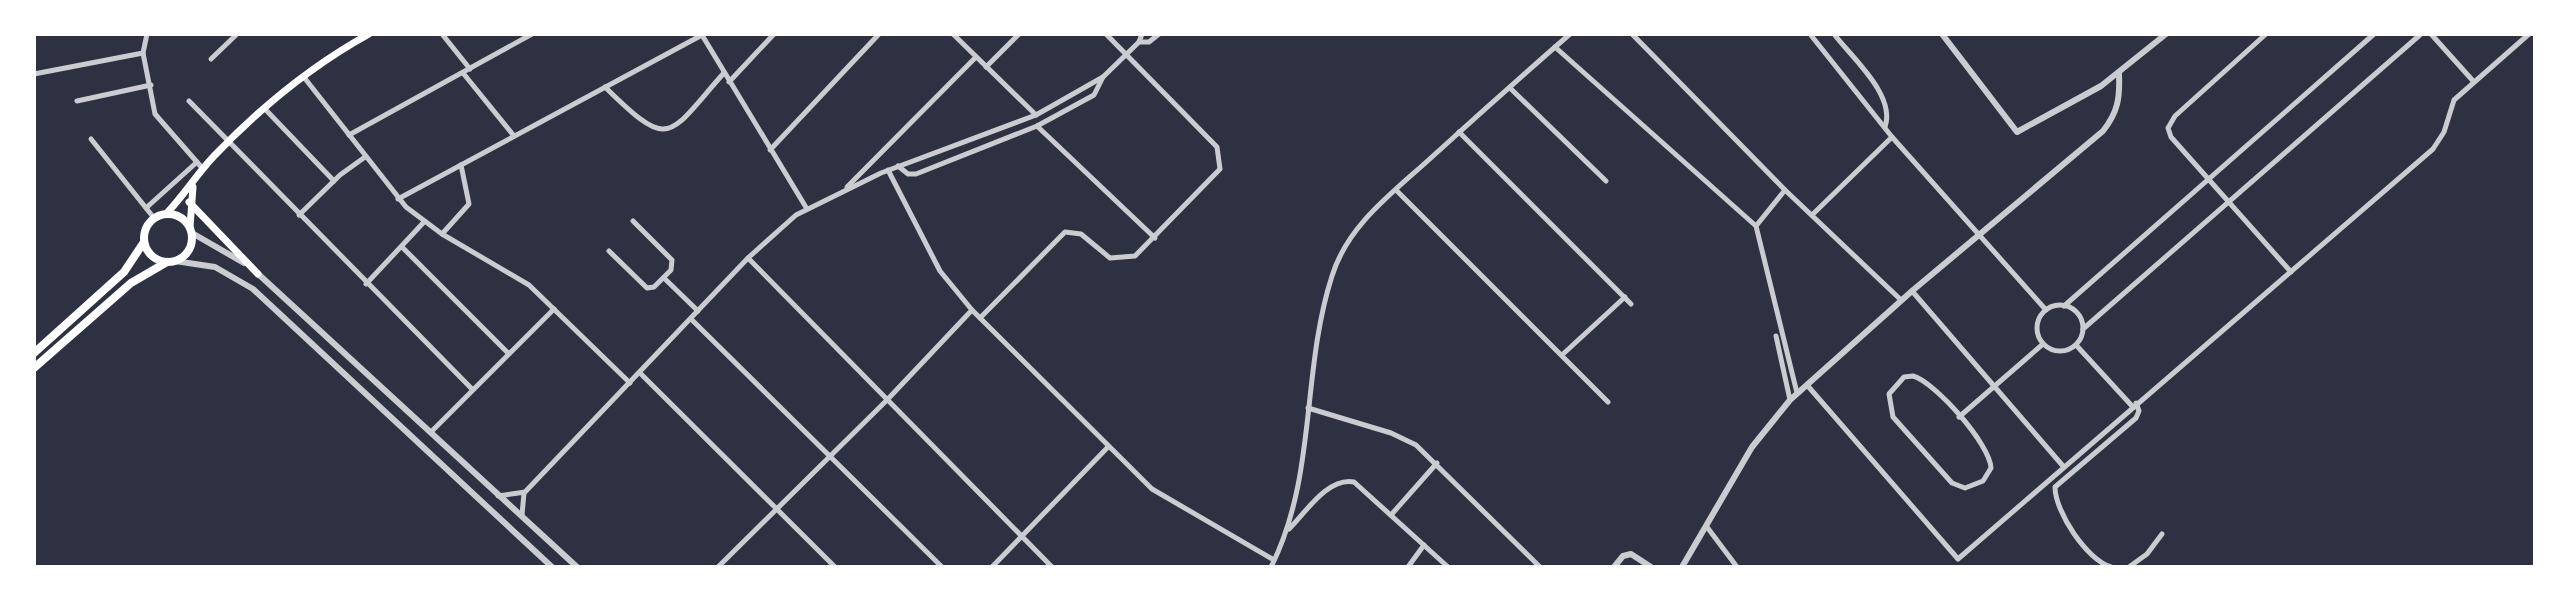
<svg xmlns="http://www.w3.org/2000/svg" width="2569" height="601" font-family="'Space Grotesk',sans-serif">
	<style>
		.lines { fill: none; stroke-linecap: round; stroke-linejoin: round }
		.minor { stroke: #caccd0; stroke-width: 5 }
		.tertiary { stroke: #caccd0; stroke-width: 6 }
		.secondary { stroke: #fff; stroke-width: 7 }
		.trunk { stroke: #fff; stroke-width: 8 }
	</style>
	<rect width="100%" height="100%" fill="#2d3142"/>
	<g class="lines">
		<g class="minor">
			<polyline points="442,34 470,69"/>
			<polyline points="953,34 1036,115"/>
			<polyline points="1632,34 1785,190 1901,300"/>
			<polyline points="1810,34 1892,137 2046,310"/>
			<path d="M1834,34c18,24 62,61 51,93"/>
			<polyline points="2266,34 2175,116 2168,128 2171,137 2291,272"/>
			<polyline points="2431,34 2474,82"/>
			<polyline points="702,35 807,209"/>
			<polyline points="1139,42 1149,42 1159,34"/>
			<polyline points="1555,47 1756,226 1797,393"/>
			<polyline points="143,53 155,114 203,169"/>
			<polyline points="211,59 237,34"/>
			<polyline points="986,67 1019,34"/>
			<polyline points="463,73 514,136"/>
			<polyline points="34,74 143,53 147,34"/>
			<polyline points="303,76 406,207 442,234 529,285 630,383"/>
			<polyline points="729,82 774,34"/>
			<path d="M605,87c66,65 62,50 118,-13"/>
			<polyline points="1510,88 1606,181"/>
			<polyline points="77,101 151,85"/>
			<polyline points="189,101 472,389"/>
			<polyline points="264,108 334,181"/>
			<polyline points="1037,126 1155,238"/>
			<polyline points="1459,132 1631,304"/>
			<polyline points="349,135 532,34"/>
			<polyline points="91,139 154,218"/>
			<polyline points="770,150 879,34"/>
			<polyline points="898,166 908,174 916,174 1037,126 1094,95 1103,77"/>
			<polyline points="888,170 940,271 972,310 1152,489 1274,560"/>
			<polyline points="847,187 976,57"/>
			<polyline points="1396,190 1608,402"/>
			<polyline points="398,199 702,35"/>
			<polyline points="146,208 197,162"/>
			<polyline points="299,215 340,175 365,157"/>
			<polyline points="1812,215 1892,137"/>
			<polyline points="1756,226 1785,190"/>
			<polyline points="442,234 469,204 461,165"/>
			<polyline points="402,247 508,353"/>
			<polyline points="609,251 647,288 654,287 671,270 672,260 633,221"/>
			<polyline points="748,258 1052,567"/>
			<polyline points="664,278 698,311"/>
			<polyline points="366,284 424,222"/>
			<polyline points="1912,291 2063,466"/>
			<circle cx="2060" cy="328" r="23"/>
			<polyline points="2064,306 2374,34"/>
			<polyline points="980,318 1065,232 1081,234 1110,258 1135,256 1220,169 1217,147 1106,34"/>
			<polyline points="691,319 942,567"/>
			<polyline points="2083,329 2421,34"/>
			<polyline points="1776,336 1790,400"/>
			<polyline points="2076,345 2132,406"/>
			<polyline points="1562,355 1625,297"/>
			<polyline points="640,373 835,567"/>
			<path d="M1913,376c22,6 77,68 78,92l-8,13 -18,7 -13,-5 -59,-66 -4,-23 15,-17z"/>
			<polyline points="1807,385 1958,559 2433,149 2444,132 2454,100 2529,34"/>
			<polyline points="1308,408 1391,433 1416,445 1540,567"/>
			<polyline points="1959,417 2043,344"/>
			<polyline points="431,432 554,309"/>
			<polyline points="498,496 525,492 748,258 796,215 881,173 1036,115 1103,77 1139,42 1142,34"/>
			<polyline points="522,515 524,493"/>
			<polyline points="1391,515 1437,463"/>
			<polyline points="1707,527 1737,567"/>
			<path d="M1289,529c17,-17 39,-52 65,-47l94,85"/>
			<polyline points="718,567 887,400 972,310"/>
			<polyline points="992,567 1108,447"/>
			<path d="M1271,567c46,-91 30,-195 61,-291 16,-52 63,-85 101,-120 45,-41 91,-82 137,-122"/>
			<polyline points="1408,567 1424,545"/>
			<path d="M2111,567c-24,-7 -56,-55 -56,-80l81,-69 3,-7 -3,-8"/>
			<polyline points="2129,567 2147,554 2162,534"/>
		</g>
		<g class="tertiary">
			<polyline points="1942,34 2017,132 2101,86 2166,34"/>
			<polyline points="192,233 244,263"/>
			<polyline points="175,261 215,267 253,289 552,567"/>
			<polyline points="256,272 577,567"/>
			<polyline points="1614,567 1623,556 1631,554 1651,567"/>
			<path d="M1682,567l70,-120 38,-47 122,-109 191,-160c15,-19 17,-33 16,-57"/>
		</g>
		<g class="secondary">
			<polyline points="189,202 258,274"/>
			<path d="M167,213c17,-18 30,-39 47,-57 46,-48 97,-90 155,-122"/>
			<polyline points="190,227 193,187"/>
		</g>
		<g class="trunk">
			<circle cx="168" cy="238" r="24"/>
			<polyline points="34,353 124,272 144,242"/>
			<polyline points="34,368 131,283 167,262"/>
		</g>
	</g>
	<rect width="2569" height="601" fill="none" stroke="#ffffff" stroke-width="72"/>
</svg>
